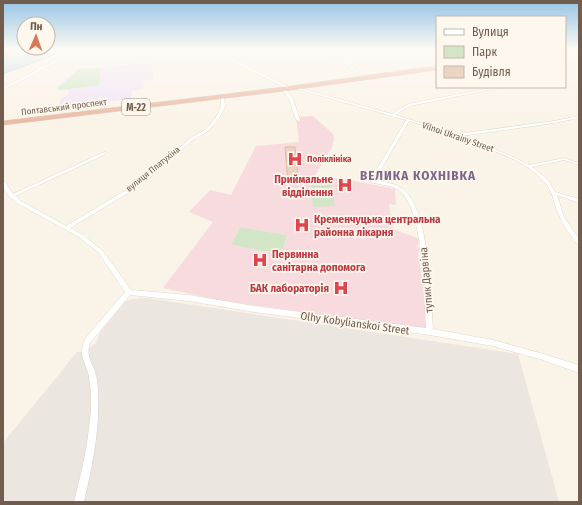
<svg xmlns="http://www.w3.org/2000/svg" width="582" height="505" font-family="'Fira Sans Condensed',sans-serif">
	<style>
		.industrial { fill: #ebe6e0 }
		.education { fill: #f0e4f6 }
		.medical { fill: #f7dbde; fill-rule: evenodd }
		.green { fill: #d2e6c7 }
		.water { fill: #bddbe1; stroke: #a5c9d2 }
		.building { fill: #ecd4c2; stroke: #ddbca4 }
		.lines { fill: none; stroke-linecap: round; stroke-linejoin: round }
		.street-casing { stroke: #cbbcae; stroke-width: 0.5 }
		.highway-casing { stroke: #d7d1cd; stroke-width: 1 }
		.street { fill: #fff; fill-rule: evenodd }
		.highway { fill: #edbaa4; fill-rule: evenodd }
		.labels { text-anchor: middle; stroke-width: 3.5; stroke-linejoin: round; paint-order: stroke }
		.far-street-label { font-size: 9px; fill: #715c4e; stroke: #fdf7ed }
		.far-health-label { font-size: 9px; font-weight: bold; fill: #be3a42; stroke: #fdf7ed; text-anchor: start }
		.shield { fill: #fdf7ed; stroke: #9b8a7e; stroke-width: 1 }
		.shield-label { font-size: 10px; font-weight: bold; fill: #715c4e }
		.health-label { font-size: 11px; font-weight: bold; fill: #be3a42; stroke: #fdf7ed; text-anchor: end }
		.street-label { font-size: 11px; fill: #715c4e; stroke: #fdf7ed }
		.far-district-label { font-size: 13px; font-weight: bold; letter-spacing: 1px; fill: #81668c; stroke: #fdf7ed }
	</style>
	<rect width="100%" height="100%" fill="#faf3e7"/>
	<polygon class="industrial" points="147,298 518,354 559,502 3,502 3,443 77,352 84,352 96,343 100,332 125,302 131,299"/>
	<polygon class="education" points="151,62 153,80 144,81 143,89 132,91 131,99 58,108 61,98 68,95 69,91 54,89 79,68 103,68"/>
	<path class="medical" d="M313,116l20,18 1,5 -2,8 -18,30 36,3 45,9 1,16 -7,-1 4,25 27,10 -3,8 3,1 -2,6 7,44 3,31 -210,-29 -55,-12 50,-66 -24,-10 21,-22 21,5 25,-49 43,-4 -3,-25zM240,227l47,8 -6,19 -50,-9z"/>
	<g class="green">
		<polygon points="101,68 99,85 59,90 58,88 80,69"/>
		<polygon points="311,182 331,182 335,206 313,207"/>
		<polygon points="240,227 287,235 281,254 231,245"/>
	</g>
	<polygon class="water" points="3,51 3,50 64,51 3,74"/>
	<polygon class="building" points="285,147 295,147 299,183 288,183"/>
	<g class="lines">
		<g class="street-casing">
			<g id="street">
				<polygon points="82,50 87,50 61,60 3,90 3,88 59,58"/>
				<polygon points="216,50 220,50 239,62 291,88 288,89 237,64"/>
				<polygon points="282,50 285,50 285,52 283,53"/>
				<polygon points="325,50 328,50 359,72 357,73"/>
				<polygon points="565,51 579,57 579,59 565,53"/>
				<path d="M293,86l99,28 16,-10 88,-17h7l-93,19 -15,9 62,19 97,-13 25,-5v2l-25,5 -93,13 48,19 20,10 35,-7 15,5v2l-15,-5 -32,7 16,13 7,12 24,7v4l-22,-8 7,22 15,22v6l-2,-1c-7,-9 -14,-19 -19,-31 -4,-9 -5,-20 -11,-28 -15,-21 -45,-31 -68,-40 -22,-8 -44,-16 -66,-23l-4,-1 -34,59c9,2 21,3 29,10 25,19 27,108 29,139l60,11 47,13 39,12v8l-39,-14 -47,-13 -63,-11 -176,-23 -65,-11 -59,-6 -40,48c-4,13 1,17 5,29 2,6 3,14 3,21 2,37 -6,74 -14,109h-10c8,-31 15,-62 17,-94 0,-10 0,-21 -2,-31 -3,-17 -12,-20 -4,-38l40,-47 -26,-39 -20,-16 -62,-34 -9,-8 -5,-8v-5h2l8,12 91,-42h2v2l-91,42 6,5 45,25 60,-36 23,-17 43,-36 13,-7 10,-11 6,-12v-11l3,-1 1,12 -7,13 -11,12 -13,7 -41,36 -23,17 -60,36 13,7 20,16 28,39 58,5 65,11 172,22c-2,-32 -2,-112 -24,-135 -7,-8 -22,-8 -32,-11v-1l36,-61 -113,-32z"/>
				<polygon points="283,88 285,88 293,99 300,120 299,121 296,120 289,99 282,89"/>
			</g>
		</g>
		<g class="highway-casing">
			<polygon id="highway" points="437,66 437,70 284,91 3,125 3,121 284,87"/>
		</g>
		<use href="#street" class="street"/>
		<use href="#highway" class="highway"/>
	</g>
	<linearGradient id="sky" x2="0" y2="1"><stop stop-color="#97c4e5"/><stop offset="0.41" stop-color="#fdfaf4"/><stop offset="1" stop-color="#fdfaf4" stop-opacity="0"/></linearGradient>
	<rect width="582" height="121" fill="url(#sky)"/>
	<defs>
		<g id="hospital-bare" transform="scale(1.2)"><path d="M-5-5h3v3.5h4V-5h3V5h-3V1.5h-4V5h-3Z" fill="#e0444e" stroke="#fdf7ed" stroke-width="2.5" paint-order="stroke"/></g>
	</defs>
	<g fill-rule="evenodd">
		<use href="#hospital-bare" x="295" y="159"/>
		<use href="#hospital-bare" x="345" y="185"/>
		<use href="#hospital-bare" x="302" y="225"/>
		<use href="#hospital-bare" x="260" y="260"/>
		<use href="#hospital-bare" x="341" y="288"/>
	</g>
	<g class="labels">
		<g class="far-street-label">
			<text transform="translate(64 107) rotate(-7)" y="3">Полтавський проспект</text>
			<text transform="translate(458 137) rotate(19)" y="3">Vilnoi Ukrainy Street</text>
			<text transform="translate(153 169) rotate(-39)" y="3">вулиця Платухіна</text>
		</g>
		<g class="far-health-label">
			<text x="307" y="162">Поліклініка</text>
		</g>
		<rect class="shield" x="122" y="99" width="28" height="16" rx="3"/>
		<g class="shield-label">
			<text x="136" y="111">М-22</text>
		</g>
		<g class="health-label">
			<text x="333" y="183">Приймальне<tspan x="333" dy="13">відділення</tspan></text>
			<text x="314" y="223" text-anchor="start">Кременчуцька центральна<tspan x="314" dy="13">районна лікарня</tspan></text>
			<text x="272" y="258" text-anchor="start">Первинна<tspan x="272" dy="13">санітарна допомога</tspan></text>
			<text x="329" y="292">БАК лабораторія</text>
		</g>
		<g class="street-label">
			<text transform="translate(426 280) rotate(-95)" y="4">тупик Дарвіна</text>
			<text transform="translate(355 323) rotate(8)" y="4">Olhy Kobylianskoi Street</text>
		</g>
		<g class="far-district-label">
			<text x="418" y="180">ВЕЛИКА КОХНІВКА</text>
		</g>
	</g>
	<rect width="582" height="505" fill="none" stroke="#715c4e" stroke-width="8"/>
	<rect x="436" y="16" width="130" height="72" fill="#fdf7ed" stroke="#c5b9ad"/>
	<rect x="444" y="29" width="20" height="6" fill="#ffffff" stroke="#c5b9ad"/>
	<text x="472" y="36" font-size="12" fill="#715c4e">Вулиця</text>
	<rect x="444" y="46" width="20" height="12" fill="#d2e6c7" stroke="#c5b9ad"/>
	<text x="472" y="56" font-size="12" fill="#715c4e">Парк</text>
	<rect x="444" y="66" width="20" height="12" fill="#ecd4c2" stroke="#c5b9ad"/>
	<text x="472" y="76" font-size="12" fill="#715c4e">Будівля</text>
	<g transform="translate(36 36) rotate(2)"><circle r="19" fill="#fdf7ed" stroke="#c5b9ad"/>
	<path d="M0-3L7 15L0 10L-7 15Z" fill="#d77a59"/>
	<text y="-6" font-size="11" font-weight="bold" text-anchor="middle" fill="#715c4e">Пн</text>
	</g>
</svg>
